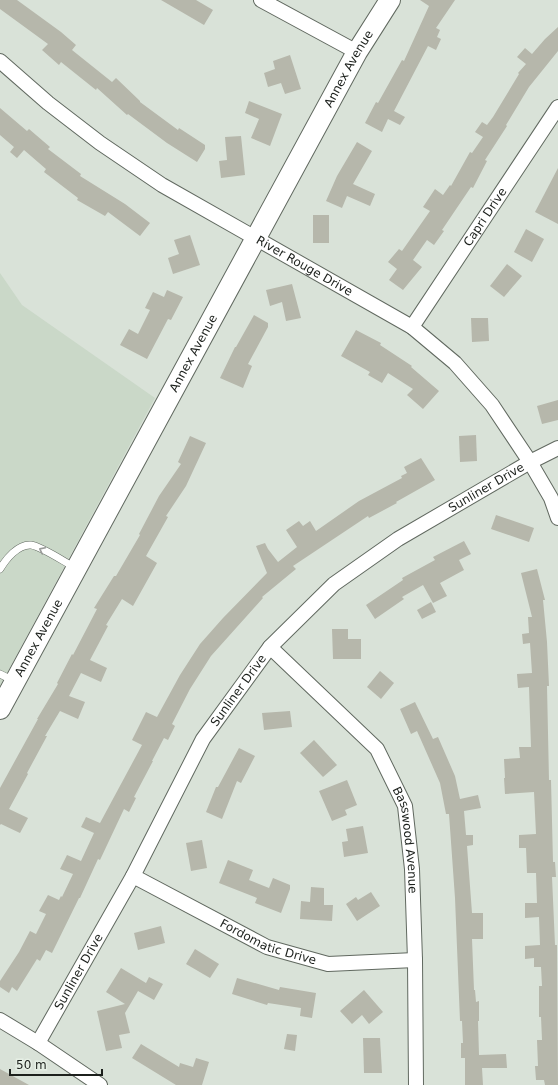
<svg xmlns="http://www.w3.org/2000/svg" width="558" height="1085" font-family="'DejaVu Sans',sans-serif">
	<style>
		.built { fill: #cad8c8 }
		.building { fill: #b6b7ab }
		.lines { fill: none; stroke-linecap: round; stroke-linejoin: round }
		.lane-casing { stroke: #616960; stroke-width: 8 }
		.street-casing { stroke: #616960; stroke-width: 16 }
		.secondary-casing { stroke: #616960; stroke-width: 22 }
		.lane { stroke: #fff; stroke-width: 7 }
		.street { stroke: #fff; stroke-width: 14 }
		.secondary { stroke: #fff; stroke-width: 20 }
		.oneway { stroke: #999b99 }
		.labels { text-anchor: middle; stroke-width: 3; stroke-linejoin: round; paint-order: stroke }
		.street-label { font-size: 12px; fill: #1c201c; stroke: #e6efe5 }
	</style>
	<rect width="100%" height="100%" fill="#d9e2d8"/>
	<polygon class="built" points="0,273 22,305 155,398 0,686"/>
	<g class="building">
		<polygon points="0,0 17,0 61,32 76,45 72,50 112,82 116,78 140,101 140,102 178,130 179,128 205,145 205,149 197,162 167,143 128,114 127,115 97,88 96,90 61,62 59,65 42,50 48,44 0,9"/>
		<polygon points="161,0 196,0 213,10 204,25"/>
		<polygon points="420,0 455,0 436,28 440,30 437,37 441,39 436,50 428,46 394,111 405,117 400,125 388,119 382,132 365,123 376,102 378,103 402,60 404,61 429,6"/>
		<polygon points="558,27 558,51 529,87 506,125 507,126 485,160 487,161 473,188 471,187 442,230 444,231 434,245 427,240 413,260 422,267 403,290 389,280 397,269 388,262 399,249 402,251 430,211 423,207 435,189 443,195 450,185 451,186 470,152 472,153 483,137 475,132 482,122 487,125 493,117 519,74 518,73 526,64 517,57 525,48 532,54 545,39"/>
		<polygon points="290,55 301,89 285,94 281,83 268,87 264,73 275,69 273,61"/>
		<polygon points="249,101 282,114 270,146 251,138 259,119 245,113"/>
		<polygon points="0,108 27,131 29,129 50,147 48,149 81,174 80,176 125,204 150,223 140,236 108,212 105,216 77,200 78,198 44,172 46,169 24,150 17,158 10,152 14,147 0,135"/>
		<polygon points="241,136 245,175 221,178 219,161 227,160 225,137"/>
		<polygon points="357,142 372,151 353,184 375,194 370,206 347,196 342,208 326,201 337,176"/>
		<polygon points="558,168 558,224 535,212"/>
		<rect x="313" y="215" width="16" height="28"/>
		<polygon points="526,229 544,239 532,262 514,252"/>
		<polygon points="190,235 200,265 173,274 168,258 179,254 174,240"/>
		<polygon points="507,264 522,276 504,297 490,286"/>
		<polygon points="292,284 301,318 286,321 282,302 270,306 266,290"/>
		<polygon points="167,290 183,297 171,320 168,319 147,359 120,345 129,329 138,334 150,310 145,308 153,292 164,297"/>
		<polygon points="254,315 268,323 268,327 248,364 252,366 243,388 220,378 235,347 236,347"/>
		<polygon points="471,318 488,318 489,341 472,342"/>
		<polygon points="356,330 381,343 380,345 412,366 411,367 439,391 423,409 407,395 413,389 388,373 382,383 368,375 370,372 341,356"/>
		<polygon points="558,400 558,420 542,424 537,406"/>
		<polygon points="476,435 477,461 460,462 459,436"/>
		<polygon points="190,436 206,443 186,486 166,516 168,517 146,556 157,563 133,606 122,599 106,625 108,626 90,660 107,668 101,682 81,673 69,696 85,702 78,719 60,711 45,736 47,736 27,773 28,774 9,809 28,818 20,833 1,824 0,825 0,788 38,719 37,719 58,684 57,683 72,654 73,655 97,609 94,608 114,576 116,576 140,535 139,534 159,496 181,464 178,462"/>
		<polygon points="421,458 435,480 396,502 397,503 369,518 368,516 293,566 296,569 262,597 263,598 211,656 190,689 172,724 175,726 168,740 164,738 152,761 153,761 134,797 136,798 129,812 124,809 100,860 98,859 80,898 79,898 52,953 46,950 40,961 37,959 17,991 12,987 9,993 0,987 0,981 19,952 30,931 36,934 46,914 39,911 48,895 59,900 61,896 62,897 73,874 60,869 67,855 81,861 94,833 81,827 86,817 100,823 142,745 132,740 146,712 157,717 180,675 200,644 223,618 267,573 256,546 265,543 268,549 278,562 297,547 286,530 299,521 303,526 310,521 316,531 359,501 402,478 401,476 407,473 404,467"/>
		<polygon points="496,515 534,528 529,542 491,529"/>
		<polygon points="464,541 471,554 459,560 464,570 440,583 447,596 433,603 423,585 402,597 404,599 375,619 366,605 403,580 402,578 435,560 433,557"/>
		<polygon points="537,569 545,600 543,600 547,642 549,686 547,686 549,780 551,780 553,862 555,862 556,877 552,877 555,945 557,945 558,1085 545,1085 544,1080 536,1080 535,1066 538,1066 537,1040 542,1040 541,1017 539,1017 539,986 542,986 541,967 534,967 534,958 525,959 525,946 540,945 539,917 525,918 525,903 537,903 536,873 527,873 526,848 519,848 519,835 536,834 534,792 505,794 504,778 505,778 504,759 520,758 519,747 531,747 529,687 518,688 517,674 532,673 530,643 523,644 522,634 529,633 528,617 532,617 521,573"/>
		<polygon points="431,602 436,612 422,619 417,610"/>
		<polygon points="332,629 348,629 348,639 361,639 361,659 333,659"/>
		<polygon points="380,671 394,683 381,699 367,687"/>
		<polygon points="415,702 433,739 438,737 455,776 460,799 478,795 481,808 464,811 466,835 473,835 473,845 467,846 472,913 483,913 483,939 472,939 474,990 475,990 476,1002 479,1001 479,1021 478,1021 479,1055 506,1054 507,1068 482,1068 483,1085 465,1085 465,1058 461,1058 461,1043 463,1043 462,1021 460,1021 455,898 449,814 446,814 440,783 417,731 411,734 400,709"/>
		<polygon points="290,711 292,727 264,730 262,713"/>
		<polygon points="314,740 337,765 323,777 300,753"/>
		<polygon points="239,748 255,756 241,783 237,781 222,819 206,812 216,787 218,787"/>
		<polygon points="347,780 357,805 345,810 347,815 332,821 319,791"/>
		<polygon points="363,826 368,853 344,857 342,842 348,841 346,829"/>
		<polygon points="202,840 207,868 191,871 186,843"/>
		<polygon points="228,860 253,870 249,880 269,888 273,878 290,885 290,889 281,913 255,903 257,898 219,883"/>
		<polygon points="311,887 324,888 324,905 333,905 332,921 300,919 301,901 310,902"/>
		<polygon points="371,892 380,906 357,921 346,904 356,897 358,900"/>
		<polygon points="161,926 165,943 138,950 134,933"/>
		<polygon points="195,949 219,964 210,978 186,964"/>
		<polygon points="121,968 146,983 149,977 163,984 154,1000 138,991 125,1013 130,1033 119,1035 122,1048 106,1051 97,1011 125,1004 106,992"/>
		<polygon points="237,978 279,990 280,987 316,993 312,1018 300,1016 301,1008 268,1003 267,1005 232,994"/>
		<polygon points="364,990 383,1012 369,1024 362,1015 352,1024 340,1011"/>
		<polygon points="287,1034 297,1035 295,1051 284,1049"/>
		<polygon points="363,1038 380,1038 382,1073 364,1073"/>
		<polygon points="141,1044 179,1067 180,1063 193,1067 196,1058 209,1062 202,1085 176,1085 132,1058"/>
		<polygon points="0,1069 29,1085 0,1085"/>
	</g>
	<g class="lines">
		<g class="lane-casing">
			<g id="lane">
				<path d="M0,569c6,-10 18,-25 31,-24 10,1 35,18 45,23"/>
				<polyline points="0,674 14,681"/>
			</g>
		</g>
		<g class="street-casing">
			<g id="street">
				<polyline points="261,0 357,52"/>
				<path id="s1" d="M0,61l48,42 52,40 62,42 250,142 43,36 37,42 38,57 21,36 7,20"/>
				<path id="s2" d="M412,327l146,-220"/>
				<path id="s3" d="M270,647l107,102 28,57 7,63 3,91 1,125"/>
				<path id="s4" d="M133,876l134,71 61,17 87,-4"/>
				<polyline points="0,1020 38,1043 100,1085"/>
				<path id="s5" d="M38,1043l95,-167 70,-137 67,-92 64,-63 64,-45 132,-77 28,-14"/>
			</g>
		</g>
		<g class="secondary-casing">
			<g id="secondary">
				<path id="s6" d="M0,709l357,-657 33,-52"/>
			</g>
		</g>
		<use href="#lane" class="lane"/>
		<use href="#street" class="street"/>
		<use href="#secondary" class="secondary"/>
	</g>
	<defs><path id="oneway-chevron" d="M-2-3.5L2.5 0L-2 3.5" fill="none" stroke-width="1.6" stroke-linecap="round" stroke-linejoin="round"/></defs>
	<use class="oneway" href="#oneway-chevron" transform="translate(42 550) rotate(-154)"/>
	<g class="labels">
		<g class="street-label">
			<text dy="4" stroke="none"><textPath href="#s6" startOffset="729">Annex Avenue</textPath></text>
			<text dy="4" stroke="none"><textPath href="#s2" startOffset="132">Capri Drive</textPath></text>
			<text dy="4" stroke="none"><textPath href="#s1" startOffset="368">River Rouge Drive</textPath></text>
			<text dy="4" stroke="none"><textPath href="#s6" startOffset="405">Annex Avenue</textPath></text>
			<text dy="4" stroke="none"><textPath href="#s5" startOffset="730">Sunliner Drive</textPath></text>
			<text dy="4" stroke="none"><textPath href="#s6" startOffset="81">Annex Avenue</textPath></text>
			<text dy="4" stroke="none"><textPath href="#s5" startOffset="406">Sunliner Drive</textPath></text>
			<text dy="4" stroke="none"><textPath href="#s3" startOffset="245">Basswood Avenue</textPath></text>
			<text dy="4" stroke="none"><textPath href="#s4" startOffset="151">Fordomatic Drive</textPath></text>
			<text dy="4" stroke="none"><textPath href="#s5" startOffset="82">Sunliner Drive</textPath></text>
		</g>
	</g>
	<path d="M10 1069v6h92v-6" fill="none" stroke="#1c201c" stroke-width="2"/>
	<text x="16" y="1069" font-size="12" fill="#1c201c" stroke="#e6efe5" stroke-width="3" paint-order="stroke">50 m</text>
</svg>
